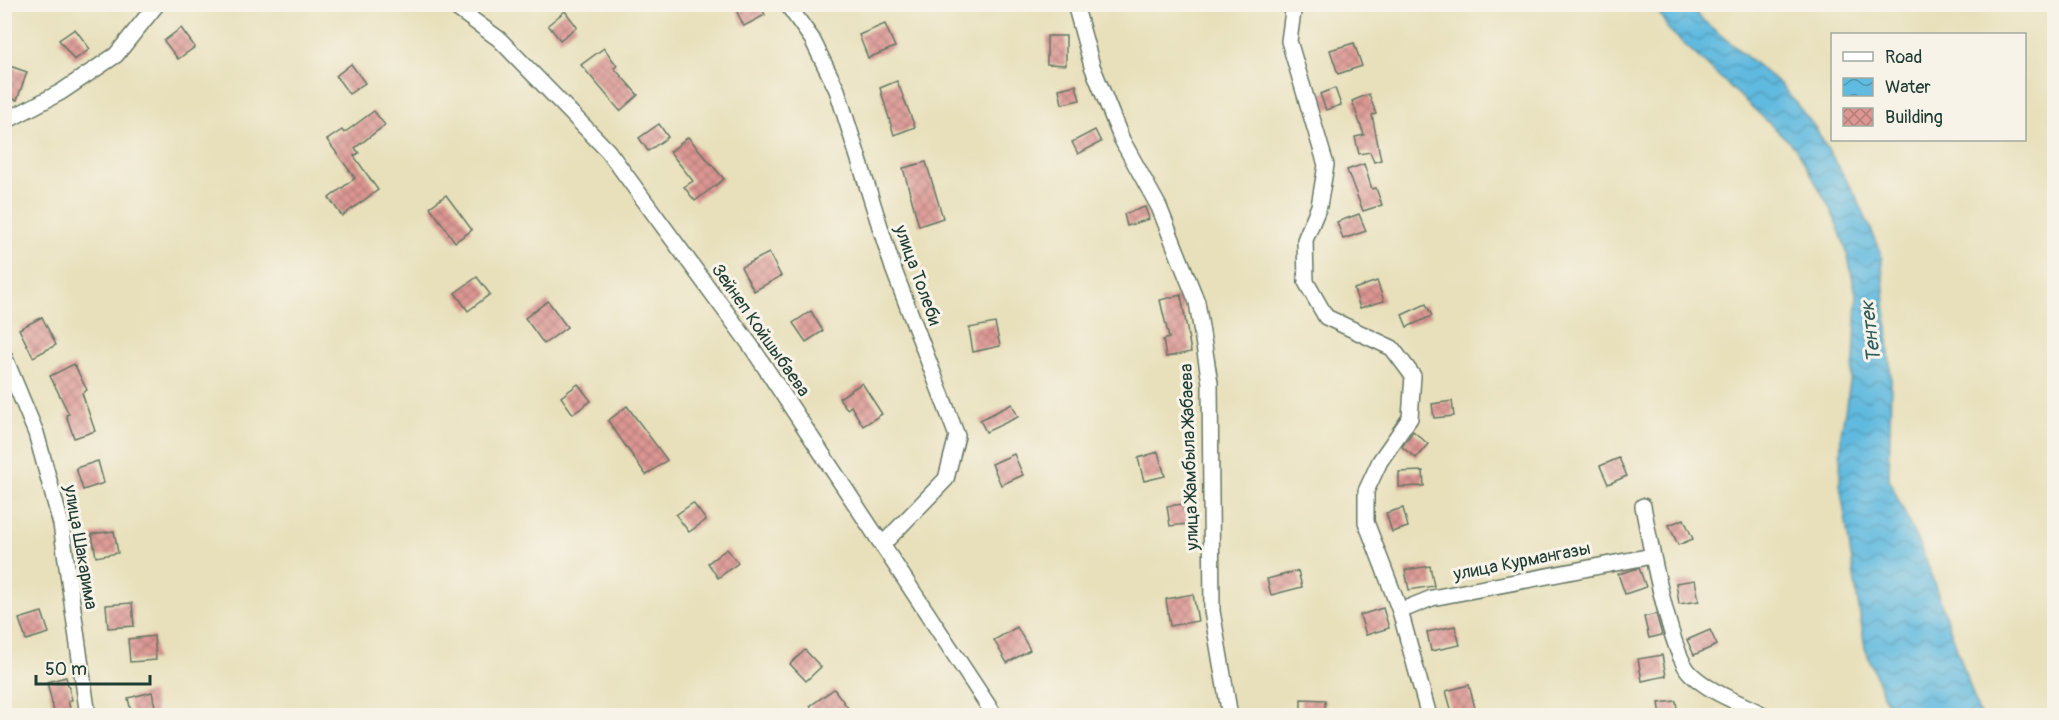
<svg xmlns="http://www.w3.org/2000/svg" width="2059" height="720" font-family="Pangolin,sans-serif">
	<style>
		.water { fill: url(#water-waves); stroke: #407c8a; stroke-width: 1.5 }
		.building { fill: url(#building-cross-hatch) }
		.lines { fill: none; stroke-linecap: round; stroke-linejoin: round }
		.street-casing { stroke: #657663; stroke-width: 18 }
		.street { stroke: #fff; stroke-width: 15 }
		.labels { text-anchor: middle; stroke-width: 6; stroke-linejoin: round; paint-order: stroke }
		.street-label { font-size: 18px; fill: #1f3d34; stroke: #f7f3e8 }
		.water-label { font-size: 20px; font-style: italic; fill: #305c5f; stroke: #f7f3e8 }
	</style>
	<defs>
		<pattern id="water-waves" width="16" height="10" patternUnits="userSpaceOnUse" patternTransform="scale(1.5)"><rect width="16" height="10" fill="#61badf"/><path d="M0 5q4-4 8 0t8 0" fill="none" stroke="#4f98b6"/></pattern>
		<pattern id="building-cross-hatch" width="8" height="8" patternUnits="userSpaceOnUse" patternTransform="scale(1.5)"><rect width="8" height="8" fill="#dd9793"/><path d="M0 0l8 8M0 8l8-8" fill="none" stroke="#b37c79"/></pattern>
	</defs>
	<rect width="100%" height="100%" fill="#f7f3e8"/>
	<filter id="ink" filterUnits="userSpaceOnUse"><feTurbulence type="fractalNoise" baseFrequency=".0167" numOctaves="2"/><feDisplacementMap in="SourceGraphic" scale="12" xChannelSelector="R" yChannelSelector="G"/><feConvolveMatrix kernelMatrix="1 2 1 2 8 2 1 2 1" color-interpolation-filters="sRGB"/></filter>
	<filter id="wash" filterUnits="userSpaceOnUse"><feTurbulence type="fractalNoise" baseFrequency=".008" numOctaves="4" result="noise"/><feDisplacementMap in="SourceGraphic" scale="24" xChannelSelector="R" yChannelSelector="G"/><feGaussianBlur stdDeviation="1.35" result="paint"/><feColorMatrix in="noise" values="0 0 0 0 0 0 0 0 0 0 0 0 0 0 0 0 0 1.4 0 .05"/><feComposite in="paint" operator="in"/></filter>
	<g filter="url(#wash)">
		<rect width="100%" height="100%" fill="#e8e0bb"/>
		<polygon class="water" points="1655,5 1692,5 1699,17 1781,85 1814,126 1856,196 1881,252 1891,379 1889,479 1926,560 1980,715 1891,715 1865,648 1840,484 1841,433 1854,361 1857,299 1846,248 1831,210 1796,148 1668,29"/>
		<g id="blocks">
			<g class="building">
				<polygon points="733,4 760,4 765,15 744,26"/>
				<polygon points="565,11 577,27 560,40 548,25"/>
				<polygon points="885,24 895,47 868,58 859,35"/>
				<polygon points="181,28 195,47 178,59 164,41"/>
				<polygon points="75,29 90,49 74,60 59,40"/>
				<polygon points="1047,36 1066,36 1066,65 1047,64"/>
				<polygon points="1354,43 1362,66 1338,74 1330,50"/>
				<polygon points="604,48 617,66 614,68 638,95 620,111 581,65"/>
				<polygon points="4,64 27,72 17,100 4,96"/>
				<polygon points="351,64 365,83 349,94 336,76"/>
				<polygon points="897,81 915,127 894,135 880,88"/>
				<polygon points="1076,85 1080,100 1062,104 1059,89"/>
				<polygon points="1335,88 1341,105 1326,110 1320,94"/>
				<polygon points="1369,94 1376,114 1372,115 1381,160 1374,162 1370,152 1359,154 1355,137 1364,135 1352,101"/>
				<polygon points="374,111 385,125 355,148 359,153 354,156 378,190 342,216 329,198 355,178 327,140 342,130 344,133"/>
				<polygon points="659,124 668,137 648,151 639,138"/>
				<polygon points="1095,130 1101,142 1078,154 1072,142"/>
				<polygon points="688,137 724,179 695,201 684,187 693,181 670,152"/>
				<polygon points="926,162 943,218 919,226 903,168"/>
				<polygon points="1364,164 1372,189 1376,188 1382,205 1363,211 1347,170"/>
				<polygon points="446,195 472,230 455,242 430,207"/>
				<polygon points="1145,207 1149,219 1127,226 1124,214"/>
				<polygon points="1359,214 1366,231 1343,239 1337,222"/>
				<polygon points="769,253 781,276 754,291 741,267"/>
				<polygon points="477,277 490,294 468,311 455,293"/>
				<polygon points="1377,281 1384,301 1360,308 1354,289"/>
				<polygon points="1181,295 1191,352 1166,357 1163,340 1169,338 1160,300"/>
				<polygon points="548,301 567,327 544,344 525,318"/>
				<polygon points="1426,304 1432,316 1407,327 1402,315"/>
				<polygon points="811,311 823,331 806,342 793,323"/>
				<polygon points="42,317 56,345 33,357 19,329"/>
				<polygon points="995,323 1000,346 973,352 969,328"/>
				<polygon points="74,364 87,390 82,393 95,431 74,438 66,415 69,414 50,376"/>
				<polygon points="862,383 882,414 863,426 851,406 847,409 839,398"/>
				<polygon points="578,384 591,401 573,414 561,397"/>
				<polygon points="1452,401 1454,416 1434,418 1432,404"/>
				<polygon points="1012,404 1018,417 986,432 980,420"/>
				<polygon points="627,406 667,460 646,475 608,421"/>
				<polygon points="1413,431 1428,444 1416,458 1402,447"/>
				<polygon points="1158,452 1165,476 1144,481 1138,458"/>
				<polygon points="1014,454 1023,475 1001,485 992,464"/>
				<polygon points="1619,458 1627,476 1608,484 1600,466"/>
				<polygon points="98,461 104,483 83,490 76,468"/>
				<polygon points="1423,471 1424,486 1399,487 1399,472"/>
				<polygon points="693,503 706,520 689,532 676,515"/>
				<polygon points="1184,504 1187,524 1170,526 1167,506"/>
				<polygon points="1403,508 1408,527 1392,532 1386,513"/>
				<polygon points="1684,519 1693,539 1678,545 1669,525"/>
				<polygon points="114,531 118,553 96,557 92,534"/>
				<polygon points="727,549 738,563 718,578 708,563"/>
				<polygon points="1430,566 1434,586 1409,590 1405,570"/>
				<polygon points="1639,568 1646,587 1625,594 1618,574"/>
				<polygon points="1298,571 1302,587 1271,595 1267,579"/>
				<polygon points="1695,580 1699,601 1679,604 1676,583"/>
				<polygon points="1193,594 1198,621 1170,626 1166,599"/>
				<polygon points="132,603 134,626 108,628 106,605"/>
				<polygon points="1383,608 1389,628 1366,635 1360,615"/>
				<polygon points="42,612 49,633 26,640 19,619"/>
				<polygon points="1656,614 1662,635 1649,638 1644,617"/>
				<polygon points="1455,626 1460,645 1431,651 1427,632"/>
				<polygon points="1017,627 1030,650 1007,663 994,640"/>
				<polygon points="1710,630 1717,645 1694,655 1687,640"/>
				<polygon points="154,636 156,660 130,662 128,639"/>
				<polygon points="805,650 821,667 806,681 790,664"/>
				<polygon points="1662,655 1666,676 1642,681 1638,659"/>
				<polygon points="66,677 72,700 68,701 72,716 55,716 47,682"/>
				<polygon points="1469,685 1476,712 1453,716 1446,691"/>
				<polygon points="834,689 848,708 838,716 817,716 810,706"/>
				<polygon points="152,692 157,716 132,716 128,698"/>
				<polygon points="1301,699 1325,700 1325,716 1301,716"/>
				<polygon points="1676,701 1678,716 1661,716 1659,703"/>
			</g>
		</g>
	</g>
	<g filter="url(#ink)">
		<use href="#blocks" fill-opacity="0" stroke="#657663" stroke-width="1.5"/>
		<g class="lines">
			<g class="street-casing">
				<g id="street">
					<polyline points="451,4 499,39 608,151 751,346 995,716"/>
					<polyline points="787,4 812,39 837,90 893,268 957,436 946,479 882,545"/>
					<polyline points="1075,4 1092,66 1122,140 1159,207 1197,302 1210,383 1212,611 1230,716"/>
					<polyline points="1294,4 1289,41 1326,165 1319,206 1305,240 1306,282 1326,317 1392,348 1413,376 1410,418 1380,461 1366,491 1366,522 1400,611 1429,716"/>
					<polyline points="4,122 61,92 116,55 157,4"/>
					<polyline points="4,356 36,433 61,524 88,716"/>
					<path d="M1643,506c6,32 27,147 47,167 20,20 51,30 76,43"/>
					<polyline points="1400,611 1432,598 1652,556"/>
				</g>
			</g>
			<use href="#street" class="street"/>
		</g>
	</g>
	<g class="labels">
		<g class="street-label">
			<text transform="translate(918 275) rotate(70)" y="6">улица Толеби</text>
			<text transform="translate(761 330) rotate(55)" y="6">Зейнеп Койшыбаева</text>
			<text transform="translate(1189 457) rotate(-92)" y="6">улица Жамбыла Жабаева</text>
			<text transform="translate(81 547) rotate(80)" y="6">улица Шакарима</text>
			<text transform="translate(1522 561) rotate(-11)" y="6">улица Курмангазы</text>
		</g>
		<g class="water-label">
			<text transform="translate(1870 332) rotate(-97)" y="7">Тентек</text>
		</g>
	</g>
	<rect width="2059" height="720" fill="none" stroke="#f7f3e8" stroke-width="24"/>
	<rect x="1831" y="33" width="195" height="108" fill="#f7f3e8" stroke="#a1aaa0" stroke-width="1.5"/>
	<rect x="1843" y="52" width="30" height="9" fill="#ffffff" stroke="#a1aaa0" stroke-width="1.5"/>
	<text x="1885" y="63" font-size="18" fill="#1f3d34">Road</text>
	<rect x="1843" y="78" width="30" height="18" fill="url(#water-waves)" stroke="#a1aaa0" stroke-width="1.5"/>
	<text x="1885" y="93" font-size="18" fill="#1f3d34">Water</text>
	<rect x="1843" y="108" width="30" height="18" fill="url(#building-cross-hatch)" stroke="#a1aaa0" stroke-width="1.5"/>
	<text x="1885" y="123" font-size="18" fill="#1f3d34">Building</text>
	<path d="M36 675v9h114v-9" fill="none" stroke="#1f3d34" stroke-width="3"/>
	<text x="45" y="675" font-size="18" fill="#1f3d34" stroke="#f7f3e8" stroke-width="4.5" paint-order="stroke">50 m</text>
</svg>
